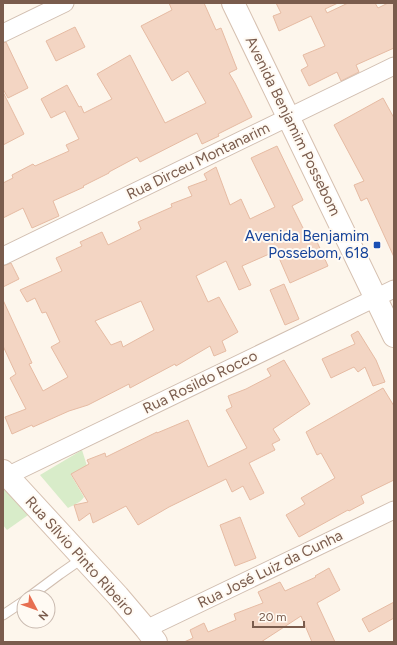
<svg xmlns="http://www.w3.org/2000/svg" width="397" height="645" font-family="Figtree,sans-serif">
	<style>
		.green { fill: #d8ecc9 }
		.building { fill: #f3d5c3; stroke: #e6bba3; fill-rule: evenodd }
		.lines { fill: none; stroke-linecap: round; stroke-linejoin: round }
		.lane-casing { stroke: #d1beb0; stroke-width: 11 }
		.street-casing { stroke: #d1beb0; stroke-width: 19 }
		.secondary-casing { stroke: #d6c0b0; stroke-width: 24 }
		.lane { stroke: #fff; stroke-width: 9 }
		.street { stroke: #fff; stroke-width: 17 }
		.secondary { stroke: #fff; stroke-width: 22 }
		.transit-dot { fill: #1a4fb4; stroke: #fffaf3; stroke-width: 1.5 }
		.labels { text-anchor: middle; stroke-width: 4; stroke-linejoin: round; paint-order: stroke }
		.street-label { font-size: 15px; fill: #7a5c4d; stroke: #fffaf3 }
		.transit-label { font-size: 15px; fill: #164399; stroke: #fffaf3; text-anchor: end }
	</style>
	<rect width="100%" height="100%" fill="#fdf6ec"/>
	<g class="green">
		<path d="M82,450l5,16 -16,9 13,22c-3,5 -10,8 -16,11l-28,-33z"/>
		<polygon points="3,482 31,513 7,530 3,525"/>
	</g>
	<g class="building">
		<polygon points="169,3 204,3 216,30 221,28 237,69 229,73 235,83 252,117 218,134 219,136 202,144 197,133 140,162 137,157 109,172 109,173 83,186 84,187 53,201 59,216 32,228 23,208 3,218 3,183 13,178 12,175 33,164 35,166 69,151 66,145 79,139 65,111 51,118 41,99 67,85 79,107 81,106 84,113 112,99 97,74 130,55 165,123 206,103 188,71 172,81 141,26 172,10"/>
		<polygon points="276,3 338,3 325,9 327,13 348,3 375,3 378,8 388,3 394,3 394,48 356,65 359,72 341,81 337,72 309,86 301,70 308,66 303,55 325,46 311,16 279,31 273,16 281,13"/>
		<polygon points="75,27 85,47 56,61 46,41"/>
		<polygon points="6,42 28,88 8,98 3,89 3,43"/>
		<polygon points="3,92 24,134 3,145"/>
		<polygon points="383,98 394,118 394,257 367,198 361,201 354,185 364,181 334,125"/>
		<path d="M277,146l26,54 -11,6 15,30 6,-3 15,33 -38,17 -14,-32 -34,15 9,19 -12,5 -13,-29 -30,15 12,26 11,-5 19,35 -16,9 4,10 -12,5 -4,-10 -34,20 -1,-2 -45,24 -1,-4 -41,21 -19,6 -36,16 -1,-2 -20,9 -7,-17 21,-8 -16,-31 6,-4 -13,-28v-46l29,63 -3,1 14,27 25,-14 -17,-30 9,-5 -14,-30 -4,1 -7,-15 -8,4 -7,-12 42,-19 -6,-13 26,-12 -2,-4 22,-10 6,13 33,-16 -3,-7 34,-15 -1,-3 21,-8 -4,-9 19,-7 -3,-6 12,-7 14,38 11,-6 9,20 25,-12 -24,-49zM141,301l13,29 -31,17 -2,-6 -10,4 -16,-24z"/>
		<polygon points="11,263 19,279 3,287 3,266"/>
		<polygon points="284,284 299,319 285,325 270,290"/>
		<polygon points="358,331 376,360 385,382 373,386 365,367 358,372 354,367 331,378 322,359 355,344 351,335"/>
		<polygon points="284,360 310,404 273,429 280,440 272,444 275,450 249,463 264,493 250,500 243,486 232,492 226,479 169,507 138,525 126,506 93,523 90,513 79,521 74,505 88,502 71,474 89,464 87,460 105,453 106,457 157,432 157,433 188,420 208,467 247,448 226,410 232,407 228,396 246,389 271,376 267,369"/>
		<polygon points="383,388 394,406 394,480 361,496 364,503 349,511 348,510 299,537 286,515 305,504 301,498 335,478 321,453 317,455 306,432"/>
		<polygon points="240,517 256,558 235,566 220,525"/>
		<polygon points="329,568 340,590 317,603 335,642 312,642 301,616 261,642 184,642 193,638 190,630 204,623 208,632 236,620 234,614 263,603 258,592 280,582 285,591 316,577 315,576"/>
		<polygon points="394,602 394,618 369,632 362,619"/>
	</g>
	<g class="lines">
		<g class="lane-casing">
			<g id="lane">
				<polyline points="29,597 60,574 83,558"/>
				<polyline points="3,615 24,601"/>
			</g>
		</g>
		<g class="street-casing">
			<g id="street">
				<polyline points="3,33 65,3"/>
				<polyline points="3,256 394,66"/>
				<polyline points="7,476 394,289"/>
				<polyline points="146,629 394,510"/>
			</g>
		</g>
		<g class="secondary-casing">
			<g id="secondary">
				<polyline points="233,3 394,336"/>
				<polyline points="3,471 118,596 146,629 156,642"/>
			</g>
		</g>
		<use href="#lane" class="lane"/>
		<use href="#street" class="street"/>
		<use href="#secondary" class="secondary"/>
	</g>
	<rect class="transit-dot" x="373" y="241" width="8" height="8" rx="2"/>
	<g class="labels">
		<g class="street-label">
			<text transform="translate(293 126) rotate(64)" y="5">Avenida Benjamim Possebom</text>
			<text transform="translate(198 161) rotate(-26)" y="5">Rua Dirceu Montanarim</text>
			<text transform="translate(200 382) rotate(-26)" y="5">Rua Rosildo Rocco</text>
			<text transform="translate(80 556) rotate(48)" y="5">Rua Sílvio Pinto Ribeiro</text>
			<text transform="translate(270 569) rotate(-26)" y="5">Rua José Luiz da Cunha</text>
		</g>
		<g class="transit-label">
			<text x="369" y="241">Avenida Benjamim<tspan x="369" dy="17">Possebom, 618</tspan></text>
		</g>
	</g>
	<rect width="397" height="645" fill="none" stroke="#7a5c4d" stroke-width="8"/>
	<g transform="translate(36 609) rotate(131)"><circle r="19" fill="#fffaf3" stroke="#cabbb1"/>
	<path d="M0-3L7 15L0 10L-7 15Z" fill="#e76f51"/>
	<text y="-6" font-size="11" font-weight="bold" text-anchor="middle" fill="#7a5c4d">N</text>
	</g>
	<path d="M253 621v6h51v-6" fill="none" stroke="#7a5c4d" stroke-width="2"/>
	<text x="259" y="621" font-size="12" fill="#7a5c4d" stroke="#fffaf3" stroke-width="3" paint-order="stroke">20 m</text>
</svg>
